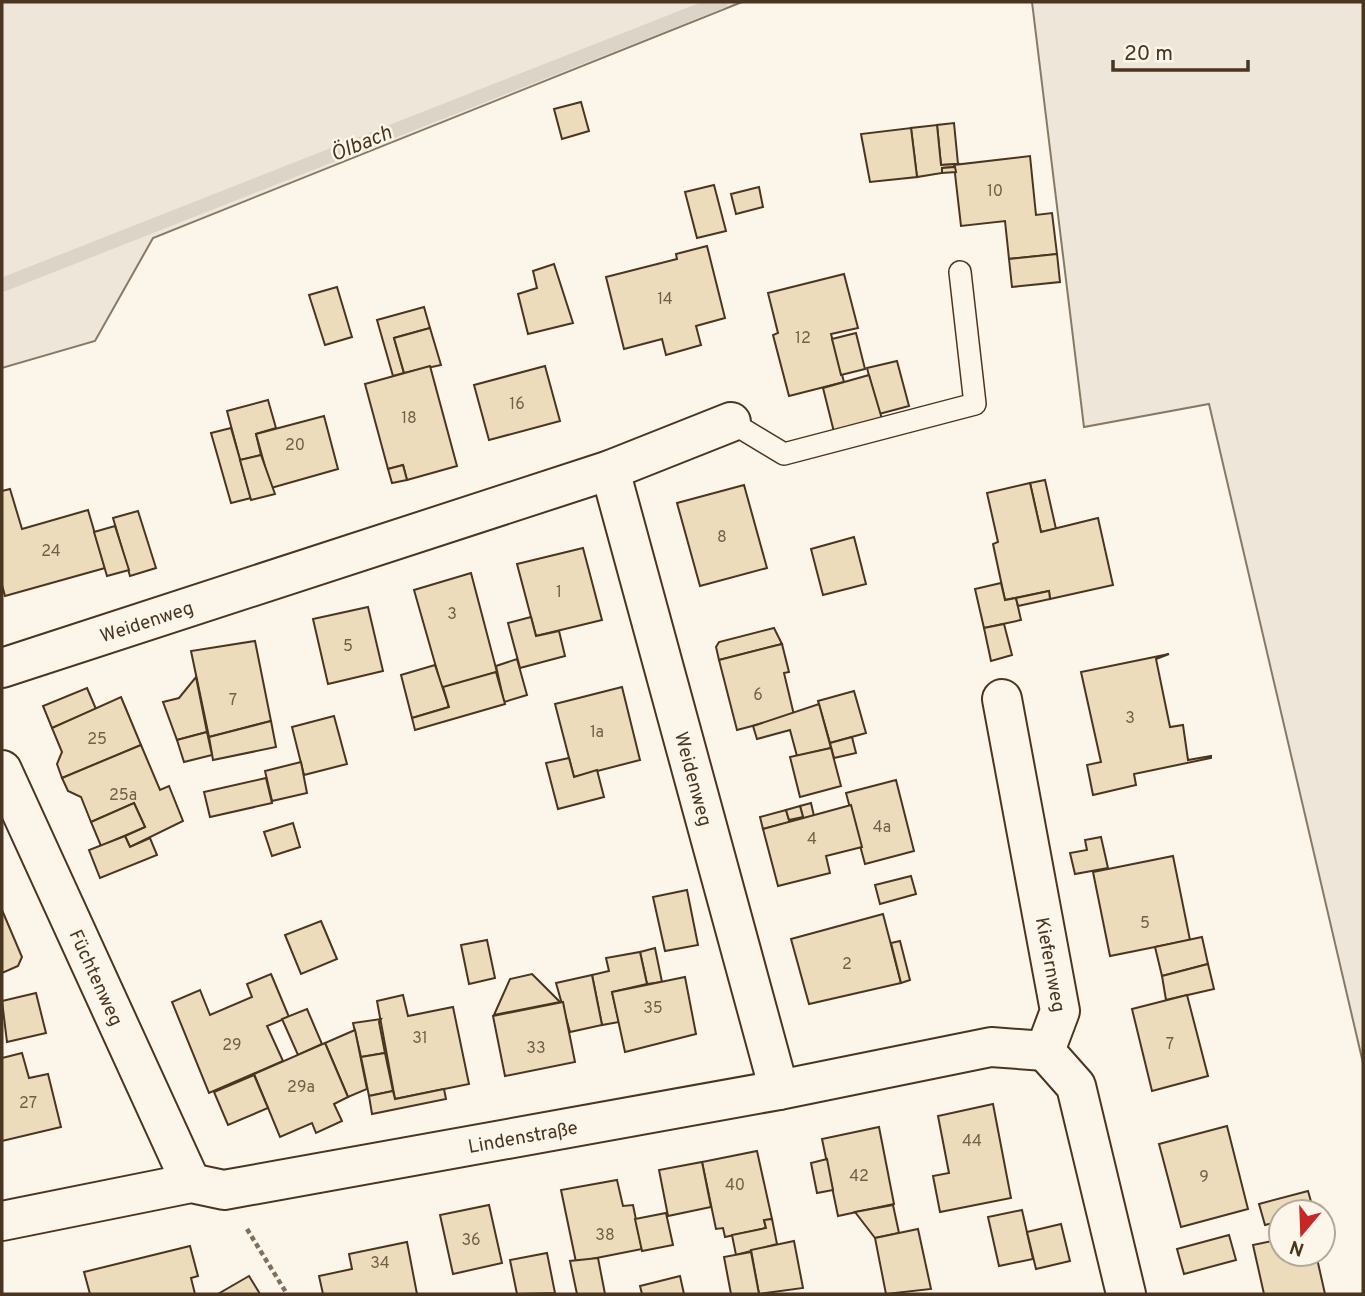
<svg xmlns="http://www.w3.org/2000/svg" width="1365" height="1296" font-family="Overpass,sans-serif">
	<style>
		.green { fill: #ede6d9; stroke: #887966; stroke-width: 2 }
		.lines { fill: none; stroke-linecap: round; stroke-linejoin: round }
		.stream { stroke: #dcd4c6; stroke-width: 14 }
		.building { fill: #ecdcbc; stroke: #4a3520; stroke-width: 2 }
		.lane-casing { stroke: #4a3520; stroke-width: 24 }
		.street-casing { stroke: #4a3520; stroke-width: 42 }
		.path { stroke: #7f6f5c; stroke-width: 4.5; stroke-dasharray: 5 3.5; stroke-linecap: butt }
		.lane { stroke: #fbf6e9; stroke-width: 21 }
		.street { stroke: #fbf6e9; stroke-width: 38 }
		.labels { text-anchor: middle; stroke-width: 5; stroke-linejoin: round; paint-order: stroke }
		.number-label { font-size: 16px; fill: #725f47 }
		.street-label { font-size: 19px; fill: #4a3520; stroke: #fbf6e9 }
		.water-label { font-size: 21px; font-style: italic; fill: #4a3520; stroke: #fbf6e9 }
	</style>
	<rect width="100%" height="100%" fill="#fbf6e9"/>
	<g class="green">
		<polygon points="2,2 742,2 153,238 95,341 2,368"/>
		<polygon points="1032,2 1363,2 1363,1063 1209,404 1084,427"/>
	</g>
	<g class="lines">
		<polyline class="stream" points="2,285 721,2"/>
	</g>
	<g class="building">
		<polygon points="581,102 589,131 562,139 554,109"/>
		<polygon points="954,123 958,164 941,165 937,125"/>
		<polygon points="937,125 941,165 958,164 955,167 942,168 942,173 917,177 911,128"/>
		<polygon points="911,128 917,177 870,182 861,134"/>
		<polygon points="1030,156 1036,215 1052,213 1057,254 1009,259 1005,221 961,226 954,165"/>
		<polygon points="955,167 956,172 942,173 942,168"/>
		<polygon points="714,185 726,231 697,238 685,192"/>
		<polygon points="759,187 763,207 736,214 731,194"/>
		<polygon points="707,246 725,318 696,326 701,345 666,355 662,339 624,349 606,277 677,259 676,254"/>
		<polygon points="1057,254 1060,282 1012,287 1009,259"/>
		<polygon points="554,264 573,323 528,334 518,294 537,288 533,271"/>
		<polygon points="844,274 858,328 831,334 844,382 789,396 773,335 778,333 768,293"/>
		<polygon points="337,287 352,337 325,345 309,295"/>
		<polygon points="424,307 430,328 394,338 404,373 393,376 377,320"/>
		<polygon points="430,328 441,365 404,373 394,338"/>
		<polygon points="856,333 865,369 841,375 832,339"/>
		<polygon points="897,361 909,406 879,414 867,368"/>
		<polygon points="430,366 457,466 407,480 403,465 388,469 365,384"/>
		<polygon points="545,366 560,421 489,440 474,385"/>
		<polygon points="869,375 882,419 834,432 823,388"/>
		<polygon points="268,400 276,428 256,434 261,455 240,460 227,411"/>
		<polygon points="324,416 338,469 271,488 256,434"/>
		<polygon points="231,428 251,498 231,503 211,433"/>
		<polygon points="261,455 275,494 251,500 240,460"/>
		<polygon points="403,465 407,480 392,483 388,469"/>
		<polygon points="1045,480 1056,529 1041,532 1030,483"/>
		<polygon points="1030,483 1041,532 1098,518 1113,585 1050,599 1049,591 1005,600 993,544 998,542 987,493"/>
		<polygon points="744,485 767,568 700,586 677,503"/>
		<polygon points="10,489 22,529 88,510 105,568 5,596 2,585 2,491"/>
		<polygon points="138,511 156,568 130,576 113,518"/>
		<polygon points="115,526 129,570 107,576 94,532"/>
		<polygon points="854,537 866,584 823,595 811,549"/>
		<polygon points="583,548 602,620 536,636 517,564"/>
		<polygon points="471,573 497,672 442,688 414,590"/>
		<polygon points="1001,583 1005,600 1016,598 1021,620 984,628 975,589"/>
		<polygon points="1049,591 1050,599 1018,606 1016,598"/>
		<polygon points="368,607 383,671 328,684 313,619"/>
		<polygon points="531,617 536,636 559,631 565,656 520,668 508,623"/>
		<polygon points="1004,624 1012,655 991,661 984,628"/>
		<polygon points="774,628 782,644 719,660 716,647 719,642"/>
		<polygon points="255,641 271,721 209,737 191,651"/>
		<polygon points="782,644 789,672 784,673 794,715 737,730 719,660"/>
		<polygon points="1169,654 1156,659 1170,727 1183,725 1188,760 1211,756 1211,758 1134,774 1136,785 1093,795 1087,765 1101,762 1081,672"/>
		<polygon points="517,659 527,695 504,702 496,666"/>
		<polygon points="435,665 449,707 412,718 401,675"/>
		<polygon points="496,672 505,704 415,730 412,718 449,707 443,687"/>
		<polygon points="196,677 207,732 177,740 163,702 179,698"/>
		<polygon points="622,687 640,760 574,777 555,704"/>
		<polygon points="87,688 96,709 52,728 43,706"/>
		<polygon points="854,691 866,733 830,743 818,701"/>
		<polygon points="121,697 141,745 62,778 57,764 62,752 52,728"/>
		<polygon points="819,704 831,748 797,756 790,730 757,739 753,726"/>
		<polygon points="334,716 347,764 304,775 292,727"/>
		<polygon points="271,721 276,747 213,760 209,737"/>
		<polygon points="207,732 212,755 184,762 177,740"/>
		<polygon points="852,737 856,753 834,758 830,743"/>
		<polygon points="141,745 160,790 169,786 183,821 130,847 125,836 145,827 134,803 91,822 81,797 68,791 62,778"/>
		<polygon points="831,748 841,786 800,797 790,757"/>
		<polygon points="569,758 574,777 597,770 604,797 558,809 546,763"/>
		<polygon points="301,762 307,793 272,801 265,771"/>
		<polygon points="266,778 272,803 210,817 204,792"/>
		<polygon points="896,780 914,851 865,864 846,793"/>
		<polygon points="134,803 145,827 101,846 91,822"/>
		<polygon points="811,803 814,816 763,829 760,817 786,810 789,820 803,817 800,806"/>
		<polygon points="851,805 862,847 826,856 830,873 778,886 763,829"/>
		<polygon points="800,806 803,817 789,820 786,810"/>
		<polygon points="293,823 300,847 272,856 264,832"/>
		<polygon points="125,836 130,847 150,838 157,855 100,878 89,850"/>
		<polygon points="1101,837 1108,868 1075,874 1070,853 1087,850 1085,840"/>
		<polygon points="1173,856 1190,940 1110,956 1093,872"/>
		<polygon points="911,876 916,894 880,904 875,885"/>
		<polygon points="687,890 698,945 665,951 653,897"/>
		<polygon points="2,910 22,957 18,966 2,973"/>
		<polygon points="883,914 901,983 809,1004 791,939"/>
		<polygon points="321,921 337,959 301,974 285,935"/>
		<polygon points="1202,937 1208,964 1162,976 1155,947"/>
		<polygon points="487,940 495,978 469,984 461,945"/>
		<polygon points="900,941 910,980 901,983 891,943"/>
		<polygon points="655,948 662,982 647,984 640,952"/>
		<polygon points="640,952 647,984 612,992 619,1022 602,1025 592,975 609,971 606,958"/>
		<polygon points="1208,964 1214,989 1166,1000 1162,976"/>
		<polygon points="271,974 289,1017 267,1026 283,1061 209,1093 172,1002 200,990 210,1015 252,997 247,984"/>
		<polygon points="532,974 560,1002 494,1015 510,979"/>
		<polygon points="592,975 602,1025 570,1032 556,983"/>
		<polygon points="685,977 696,1034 625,1052 612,992"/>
		<polygon points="36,993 46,1033 7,1042 2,1001"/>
		<polygon points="403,995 408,1016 453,1007 469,1084 395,1099 377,1001"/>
		<polygon points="1187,995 1208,1076 1152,1091 1132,1009"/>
		<polygon points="563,1002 575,1062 505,1076 493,1016"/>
		<polygon points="307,1009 322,1044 298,1055 282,1019"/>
		<polygon points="381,1019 379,1022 385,1053 361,1057 353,1023"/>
		<polygon points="355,1030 367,1089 348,1097 325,1043"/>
		<polygon points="325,1043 348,1097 334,1104 342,1121 316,1133 312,1123 280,1137 254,1074"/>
		<polygon points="22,1053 29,1078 48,1074 61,1127 2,1141 2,1058"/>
		<polygon points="385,1053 393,1091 369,1096 361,1057"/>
		<polygon points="254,1075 268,1108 228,1125 214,1092"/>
		<polygon points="444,1089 446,1099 372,1114 369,1096 393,1091 395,1099"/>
		<polygon points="993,1104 1011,1198 940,1212 933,1176 949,1173 938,1116"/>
		<polygon points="1227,1126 1248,1209 1181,1227 1159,1144"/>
		<polygon points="879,1127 894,1204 838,1216 822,1139"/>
		<polygon points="757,1151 772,1219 764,1220 766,1228 725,1237 723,1228 716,1229 702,1162"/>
		<polygon points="827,1159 833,1190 817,1193 811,1163"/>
		<polygon points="702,1162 711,1207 668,1216 659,1170"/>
		<polygon points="617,1180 623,1206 633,1205 642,1249 576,1262 561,1190"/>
		<polygon points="1308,1191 1314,1212 1281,1212 1281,1221 1265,1225 1259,1204"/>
		<polygon points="489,1205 502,1263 453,1274 440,1215"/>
		<polygon points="893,1205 899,1233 875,1238 855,1212"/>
		<polygon points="1022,1210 1033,1259 999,1266 988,1217"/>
		<polygon points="666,1213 673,1245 642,1251 635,1219"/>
		<polygon points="772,1219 777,1244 736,1255 732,1235 766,1228 764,1220"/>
		<polygon points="1061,1224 1070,1261 1036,1269 1027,1232"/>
		<polygon points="918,1229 931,1289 886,1294 875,1238"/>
		<polygon points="1229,1235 1236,1260 1184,1274 1177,1249"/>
		<polygon points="1281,1239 1281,1254 1316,1254 1325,1294 1264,1294 1253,1245"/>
		<polygon points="794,1241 803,1288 759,1294 751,1250"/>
		<polygon points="407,1242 417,1294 323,1294 319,1276 352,1269 349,1254"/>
		<polygon points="190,1246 198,1276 191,1278 195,1294 90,1294 84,1272"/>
		<polygon points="751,1252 759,1294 731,1294 724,1257"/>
		<polygon points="547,1253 555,1293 517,1294 510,1260"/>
		<polygon points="598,1258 605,1294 577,1294 570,1261"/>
		<polygon points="249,1276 260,1294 218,1294"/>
		<polygon points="680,1276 684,1294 642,1294 640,1286"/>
	</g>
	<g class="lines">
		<g class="lane-casing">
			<polyline id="lane" points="731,422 784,454 975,404 960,272"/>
		</g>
		<g class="street-casing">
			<g id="street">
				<path id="s1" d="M610,470l169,620"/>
				<path id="s2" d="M2,668l608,-198 121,-48"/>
				<path id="s3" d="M1002,699l58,312 -15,40"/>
				<path id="s4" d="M2,770l189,413"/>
				<polyline points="1045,1051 1076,1086 1126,1294"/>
				<path id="s5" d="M2,1221l189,-38 33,7 555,-100 212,-43 54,4"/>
			</g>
		</g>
		<polyline class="path" points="247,1229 287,1294"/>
		<use href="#lane" class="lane"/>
		<use href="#street" class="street"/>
	</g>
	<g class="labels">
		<g class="number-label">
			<text x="995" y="196">10</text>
			<text x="665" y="304">14</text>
			<text x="803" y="343">12</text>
			<text x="517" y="409">16</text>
			<text x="409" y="423">18</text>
			<text x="295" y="450">20</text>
			<text x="722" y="542">8</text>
			<text x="51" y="556">24</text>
			<text x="559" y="597">1</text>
			<text x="452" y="619">3</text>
			<text x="348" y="651">5</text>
			<text x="758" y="700">6</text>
			<text x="233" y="705">7</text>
			<text x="1130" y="723">3</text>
			<text x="597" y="737">1a</text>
			<text x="97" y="744">25</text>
			<text x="123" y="800">25a</text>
			<text x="882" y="832">4a</text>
			<text x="812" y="844">4</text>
			<text x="1145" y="928">5</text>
			<text x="847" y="969">2</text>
			<text x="653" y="1013">35</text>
			<text x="420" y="1043">31</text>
			<text x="1170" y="1049">7</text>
			<text x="232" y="1050">29</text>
			<text x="536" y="1053">33</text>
			<text x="301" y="1092">29a</text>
			<text x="28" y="1108">27</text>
			<text x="972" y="1146">44</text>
			<text x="859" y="1181">42</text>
			<text x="1204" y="1182">9</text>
			<text x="735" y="1190">40</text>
			<text x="605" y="1240">38</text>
			<text x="471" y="1245">36</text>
			<text x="380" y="1268">34</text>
		</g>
		<g class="street-label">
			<text dy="7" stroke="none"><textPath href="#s2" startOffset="152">Weidenweg</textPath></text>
			<text dy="7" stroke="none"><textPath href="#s1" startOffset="320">Weidenweg</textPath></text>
			<text dy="7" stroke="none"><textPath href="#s3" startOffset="270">Kiefernweg</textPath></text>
			<text dy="7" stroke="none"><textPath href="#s4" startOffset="228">Füchtenweg</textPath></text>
			<text dy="7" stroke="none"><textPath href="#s5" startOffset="530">Lindenstraße</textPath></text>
		</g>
		<g class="water-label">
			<text transform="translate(361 143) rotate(-22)" y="7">Ölbach</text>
		</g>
	</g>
	<rect width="1365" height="1296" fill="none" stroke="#4a3520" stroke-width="7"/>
	<g transform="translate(1302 1233) rotate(199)"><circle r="33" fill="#fbf6e9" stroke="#b4a999" stroke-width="2"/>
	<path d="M0-5L12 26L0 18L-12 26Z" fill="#c62828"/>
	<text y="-10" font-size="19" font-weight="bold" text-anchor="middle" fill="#4a3520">N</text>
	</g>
	<path d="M1113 60v10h135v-10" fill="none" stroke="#4a3520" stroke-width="3.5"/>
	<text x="1124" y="60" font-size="21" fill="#4a3520" stroke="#fbf6e9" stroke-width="5" paint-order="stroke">20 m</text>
</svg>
